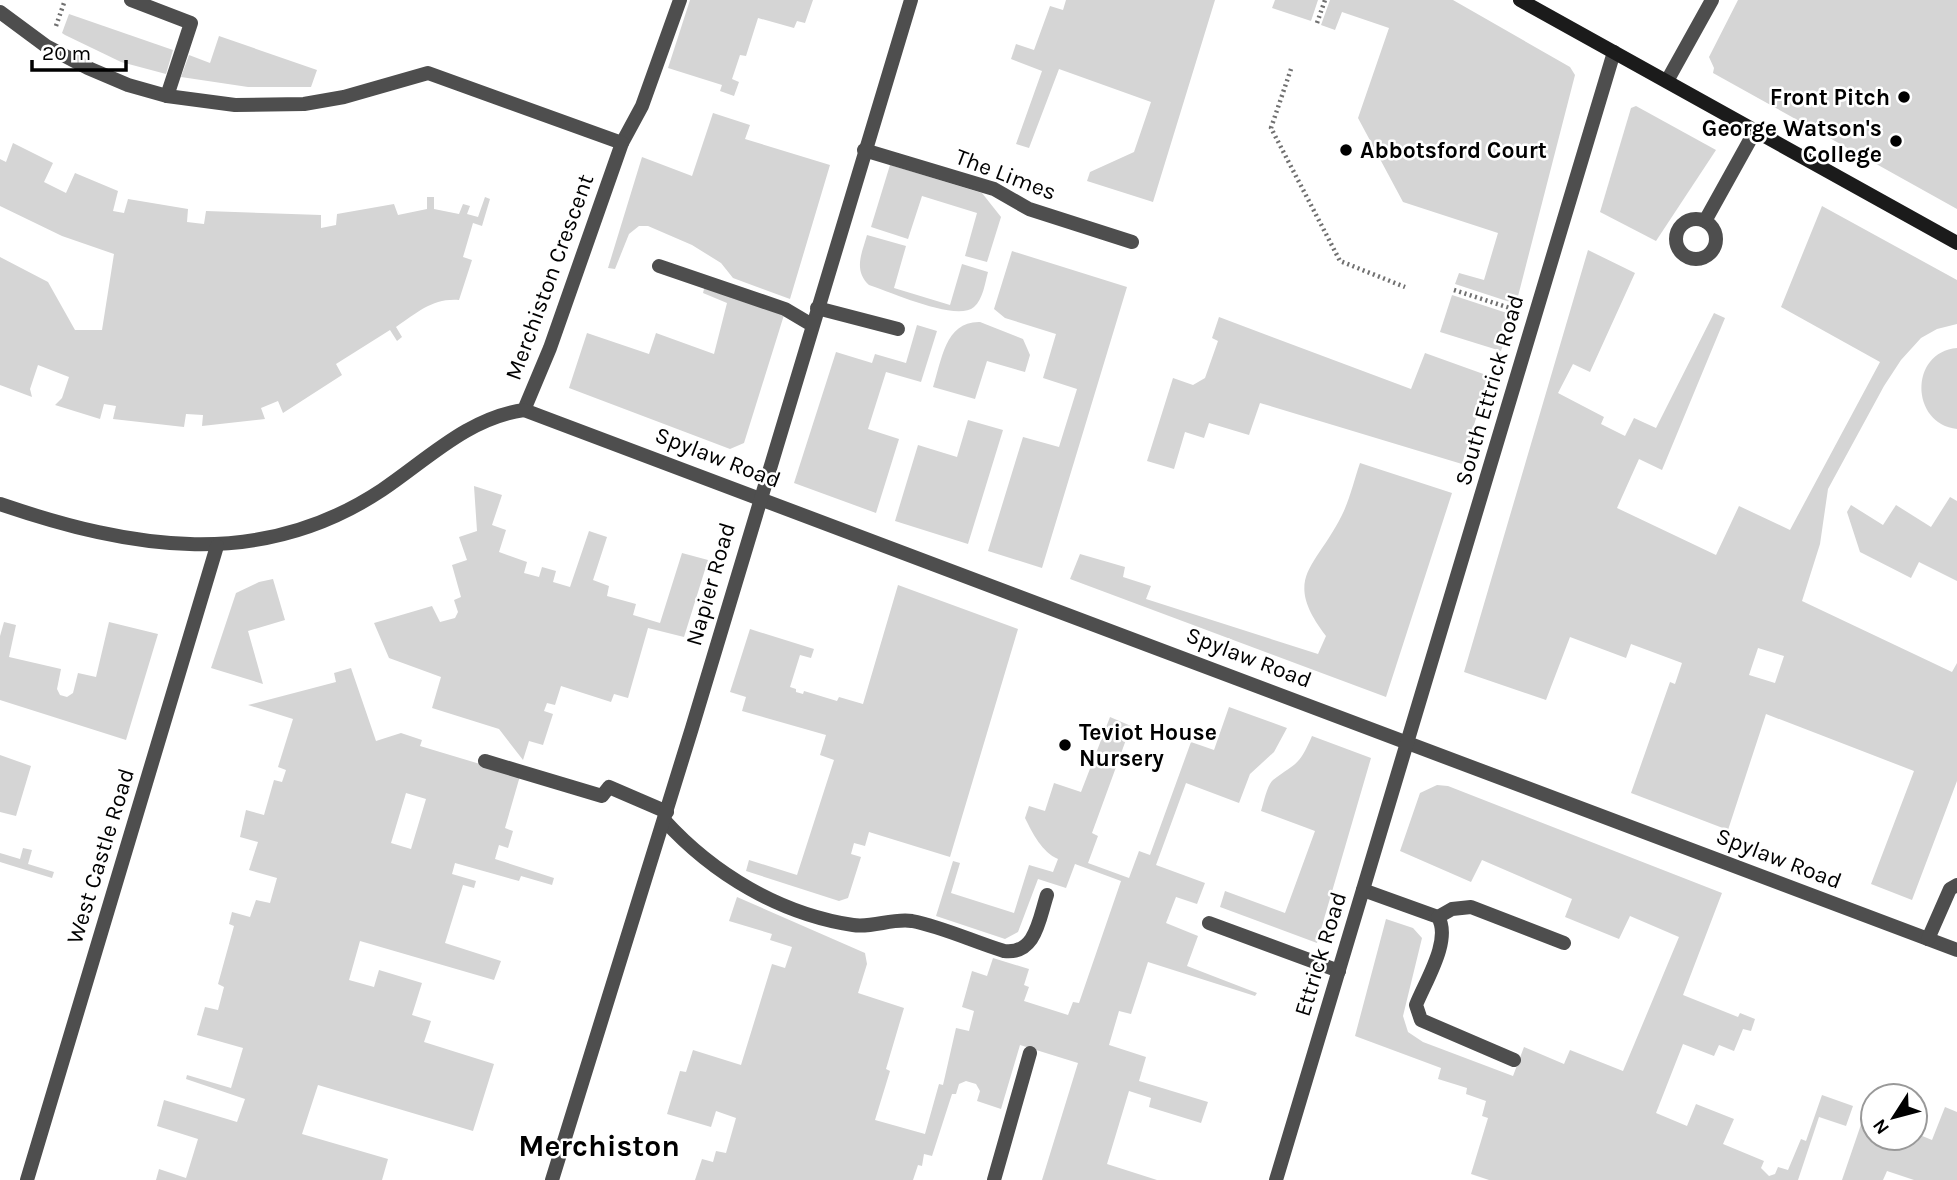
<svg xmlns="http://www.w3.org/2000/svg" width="1957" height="1180" font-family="Karla,sans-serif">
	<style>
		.green { fill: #d5d5d5; fill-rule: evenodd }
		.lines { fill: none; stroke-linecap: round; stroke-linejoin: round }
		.path { stroke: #707070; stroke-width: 4.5; stroke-dasharray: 2 3.5; stroke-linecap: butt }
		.lane { stroke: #4e4e4e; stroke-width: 14 }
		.street { stroke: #4e4e4e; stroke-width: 14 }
		.secondary { stroke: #1b1b1b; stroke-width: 14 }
		.poi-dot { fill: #000; stroke: #fff; stroke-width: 2.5 }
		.labels { text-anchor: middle; stroke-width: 5; stroke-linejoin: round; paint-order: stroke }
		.poi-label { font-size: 23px; font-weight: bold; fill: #000; stroke: #fff; text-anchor: end }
		.street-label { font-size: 23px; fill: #000; stroke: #fff }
		.district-label { font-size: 30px; font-weight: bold; fill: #000; stroke: #fff }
	</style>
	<rect width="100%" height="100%" fill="#fff"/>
	<g class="green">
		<polygon points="690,0 813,0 805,23 797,21 794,28 758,18 746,56 740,55 732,79 739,82 734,96 720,91 722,85 668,68"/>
		<polygon points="1066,0 1215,0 1153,202 1087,181 1090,172 1134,152 1151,102 1059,69 1029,148 1016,144 1042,71 1011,59 1016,44 1034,50 1050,6 1063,10"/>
		<polygon points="1275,0 1318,0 1311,21 1272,8"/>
		<polygon points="1330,0 1453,0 1570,67 1575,75 1516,304 1455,284 1459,273 1484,280 1498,233 1403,202 1358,118 1389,28 1342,12 1335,30 1321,25"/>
		<polygon points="1738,0 1957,0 1957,209 1713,73 1714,68 1709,57"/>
		<polygon points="69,14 173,50 166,74 121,62 65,35 62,33"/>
		<polygon points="219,36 317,70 311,87 248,87 181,77 189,55 210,63"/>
		<polygon points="1636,106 1716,150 1656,241 1600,212 1631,108"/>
		<polygon points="713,113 750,125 745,139 830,165 790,299 733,278 721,263 692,245 648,226 639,226 629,234 615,269 608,268 642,157 692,176"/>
		<path d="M13,143l40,20 -9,19 22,11 9,-20 43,18 -5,20 11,2 4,-14 60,10 -1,13 17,2 2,-13 115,4v13l15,-3 1,-11 57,-10 4,11 29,-6v-12h7v12l25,5 4,-10 7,2 -3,8 11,3 7,-20 5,2 -8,27 -9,-3 -10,34 9,3 -13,40c-26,-2 -41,12 -63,27l6,10 -5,4 -7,-11 -54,34 6,11 -59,38 -5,-12 -17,7 4,11 -63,7 1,-11 -17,-1 -2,13 -71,-8 3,-13 -12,-2 -4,15 -45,-14 7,-7 7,-21 -31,-12 -8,24 2,8 -32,-12v-128l48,25 27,48h27l12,-76 -52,-18 -62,-30v-47l6,3z"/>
		<polygon points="890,165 982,193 1001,217 987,262 965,256 977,213 922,196 908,239 871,227"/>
		<path d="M1822,206l135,74v44l-20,5 -16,9 -20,22 -17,26 -56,103 -8,55 -18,57 150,71 5,-9v118l-45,119 -41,-16 43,-113 -148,-57 -38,116 -97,-37 39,-111 5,2 7,-21 -51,-19 -5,14 -56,-21 -24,63 -82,-28 124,-422 47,23 -45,99 -17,-8 -15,29 46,24 -3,7 24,12 9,-18 22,10 58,-115 11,5 -63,152 -23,-11 -22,49 99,47 23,-49 51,24 90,-168 -99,-55zM1758,648l26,8 -9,27 -26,-8z"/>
		<path d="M867,235l39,11 -12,42 56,17 12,-41 26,8c-3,11 -5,27 -14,35 -18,15 -83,-15 -105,-22 -16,-15 -7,-32 -2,-50z"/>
		<polygon points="1012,251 1127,287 1042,568 988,551 1023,437 1059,447 1077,389 1043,378 1056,334 1005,318 994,309"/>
		<polygon points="705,285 784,315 744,443 730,449 569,388 587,333 649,354 656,333 714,354 727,303 703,293"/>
		<polygon points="1452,295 1513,315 1501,351 1440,332"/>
		<polygon points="1219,317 1411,389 1425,353 1489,376 1462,464 1260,403 1249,435 1209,423 1204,438 1185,432 1174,469 1147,461 1173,378 1193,385 1205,378 1218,341 1212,338"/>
		<path d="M980,322l43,17 7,16 -5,17 -38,-11 -12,38 -42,-12c9,-27 12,-66 47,-65z"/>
		<polygon points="917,325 937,331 921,382 886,372 868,429 899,439 876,513 794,483 836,352 872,363 875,354 906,363"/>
		<path d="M1957,348v81c-47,-5 -48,-77 0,-81z"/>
		<polygon points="968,420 1003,430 968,544 895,521 918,445 957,457"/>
		<path d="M1360,463l92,30 -66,204 -316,-118 10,-25 45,13 -2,10 28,9 -5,13 172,55 8,-18c-45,-59 -10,-68 16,-121 8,-16 12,-35 18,-52z"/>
		<polygon points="474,486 502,495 492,525 506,530 499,552 527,562 524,573 539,577 542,567 556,571 553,582 570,587 589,531 607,537 593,580 609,586 607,596 636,604 633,615 660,623 682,553 708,560 684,637 648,628 628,698 614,694 611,702 561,686 555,705 547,703 544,711 553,714 543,745 529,741 523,760 499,729 432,708 441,677 389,658 374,623 432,606 440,622 455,618 458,612 454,600 461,597 452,565 467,560 459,537 477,531"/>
		<polygon points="1950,497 1957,501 1957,581 1919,562 1911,578 1860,552 1847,512 1851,505 1883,525 1896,505 1931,527"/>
		<polygon points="273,579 285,620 248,631 263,684 211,668 236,593 259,582"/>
		<polygon points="898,585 1018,629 950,857 869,832 865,846 854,843 851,854 861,857 848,898 839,901 746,871 749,860 797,875 834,760 820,755 826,735 742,711 746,697 730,692 750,629 814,649 811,658 800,655 790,687 796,689 796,692 803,694 804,691 837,701 839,697 863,704"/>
		<polygon points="4,622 16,625 9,657 61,669 57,689 60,695 67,697 73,693 78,673 96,677 109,622 158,634 126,740 0,700 0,636"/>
		<path d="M351,668l25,73 25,-8 21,7 -2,6 100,30 -15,52 8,3 -5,17 -9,-3 -4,14 59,19 -2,7 -31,-9 -2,5 -64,-18 -3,11 24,7 -2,7 -11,-3 -18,58 56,18 -7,19 -134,-39 -11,39 25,7 5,-17 43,13 -10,32 19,6 -7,21 70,22 -21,67 -155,-46 -16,49 86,25 -6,21h-226l3,-11 27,9 12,-39 -41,-13 7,-26 73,22 8,-23 -59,-20 1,-4 44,13 12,-40 -46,-13 8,-28 13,3 6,-23 -6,-3 16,-58 -5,-2 3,-12 18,5 6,-17 14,3 7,-25 -28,-8 9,-28 -18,-5 6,-27 18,5 10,-35 8,2 4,-12 -8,-3 15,-48 -45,-14 88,-23 -2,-9zM406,793l20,6 -15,50 -20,-6z"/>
		<path d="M1229,707l58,21 -13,24 -24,22 -11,29 -53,-20 -30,82 49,18 -8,21 -21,-7 -10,26 32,13 -11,30 70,27 -2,3 -107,-34 -17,52 -12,-3 -10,34 37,12 -7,24 69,21 -7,21 -52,-16 2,-9 -22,-7 -22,73 50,16h-115l36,-117 -58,-18 -19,64 -24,-8 3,-10 -4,-7 -10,-3 -7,3 -3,10h-4l-20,62 -8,-2 -2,12 -4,-1 -5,15h-218l7,-21 11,3 3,-11 10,2 10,-35 -20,-7 -5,16 -44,-13 13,-43 6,1 7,-22 48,15 31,-101 13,4 7,-21 -22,-7 2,-6 -43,-13 8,-24 128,56 2,11 -9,29 46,15 -18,61 4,2 -15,49 50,14 14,-50 4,1 13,-57 13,3 5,-20 -12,-4 10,-36 15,5 6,-18 36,11 -5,16 5,2 -5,14 44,14 5,-13 6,1 42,-122 -46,-17 -9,24 -28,-9 -20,53 -13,7 -69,-23 17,-55 7,2 -9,30 63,20 15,-48 24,7 5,-13c-16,-7 -25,-25 -33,-41l4,-12 16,5 9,-28 27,9 29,-75 21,9 -39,107 6,3 -10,27 41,15 10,-27 11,4 41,-113 23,8z"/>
		<path d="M1312,736l59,22 -54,185 -97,-36 5,-16 60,22 30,-82 -54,-20c3,-9 6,-26 12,-31 24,-18 26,-14 39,-44z"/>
		<polygon points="0,755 31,766 16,816 0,812"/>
		<polygon points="1437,785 1448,786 1722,893 1683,995 1738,1017 1740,1013 1755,1019 1751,1031 1743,1029 1734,1051 1719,1045 1714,1056 1683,1044 1656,1113 1687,1126 1696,1104 1734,1119 1723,1144 1764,1161 1761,1168 1769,1176 1775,1174 1778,1167 1788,1170 1801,1139 1806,1141 1822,1095 1853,1106 1846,1126 1819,1117 1798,1180 1489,1180 1471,1174 1488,1118 1482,1116 1486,1101 1466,1094 1467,1088 1438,1079 1441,1068 1355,1036 1386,919 1413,928 1422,938 1403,1016 1408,1032 1423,1042 1513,1076 1524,1047 1564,1064 1570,1050 1623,1071 1679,937 1630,916 1619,939 1565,917 1572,899 1482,860 1471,882 1400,851 1420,793"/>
		<polygon points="23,848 32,850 28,864 54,872 52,878 0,862 0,853 20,859"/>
		<polygon points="1868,1104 1873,1106 1873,1138 1915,1138 1915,1133 1932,1140 1945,1107 1957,1112 1957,1180 1914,1180 1887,1171 1883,1180 1842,1180"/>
	</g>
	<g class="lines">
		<g class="path">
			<polyline points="1317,23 1325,0"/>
			<polyline points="56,26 65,0"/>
			<polyline points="1291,69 1271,128 1340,261 1405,287"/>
			<polyline points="1454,290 1516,310"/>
		</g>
		<g class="lane">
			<polyline points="131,0 191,23 167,96"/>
			<polyline points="1667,81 1712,0"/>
			<polyline points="622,143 642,106 680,0"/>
			<polyline points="864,150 994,189 1029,209 1132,242"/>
			<circle cx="1696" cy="239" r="20"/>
			<polyline points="1705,221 1755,131"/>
			<polyline points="659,266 785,309 812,325"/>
			<polyline points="817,308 898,329"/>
			<polyline points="485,761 602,796 609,787 667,812"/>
			<path d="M664,820c49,54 116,94 189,105 20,3 39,-7 59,-4 31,6 62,21 92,30 32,4 35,-32 43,-56"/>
		</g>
		<g class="street">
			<path d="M0,12l46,34 42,22 40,17 39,11 68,9 69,-1 40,-7 84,-24 194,70 -72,205 -26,62c-56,8 -96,49 -142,80 -122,81 -250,59 -382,14"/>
			<polyline points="524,410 1957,950"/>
			<path d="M1363,890l75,27c14,23 -13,65 -22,88l5,15 93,40"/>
			<polyline points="1438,917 1452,909 1471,907 1564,943"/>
			<polyline points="1209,923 1339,971"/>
			<polyline points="1928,939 1950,889 1957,885"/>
			<polyline points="27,1180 217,546"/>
			<polyline points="552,1180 692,728 911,0"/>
			<polyline points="994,1180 1030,1053"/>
			<polyline points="1276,1180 1614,52"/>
		</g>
		<polyline class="secondary" points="1520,0 1957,243"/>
	</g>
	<g class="poi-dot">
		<circle cx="1904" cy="97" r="7"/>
		<circle cx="1896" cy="141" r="7"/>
		<circle cx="1346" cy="150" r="7"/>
		<circle cx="1065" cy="745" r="7"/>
	</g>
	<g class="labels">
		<g class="poi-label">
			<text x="1890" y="105">Front Pitch</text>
			<text x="1882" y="136">George Watson's<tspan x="1882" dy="26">College</tspan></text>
			<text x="1360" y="158" text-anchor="start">Abbotsford Court</text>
			<text x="1079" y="740" text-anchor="start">Teviot House<tspan x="1079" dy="26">Nursery</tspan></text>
		</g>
		<g class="street-label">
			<text transform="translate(1006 174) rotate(21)" y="8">The Limes</text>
			<text transform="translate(549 277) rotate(-70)" y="8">Merchiston Crescent</text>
			<text transform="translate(1489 390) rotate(-74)" y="8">South Ettrick Road</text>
			<text transform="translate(718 457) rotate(21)" y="8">Spylaw Road</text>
			<text transform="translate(710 584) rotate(-74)" y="8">Napier Road</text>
			<text transform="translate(1249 657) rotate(21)" y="8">Spylaw Road</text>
			<text transform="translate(100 856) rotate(-73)" y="8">West Castle Road</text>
			<text transform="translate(1779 858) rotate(21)" y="8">Spylaw Road</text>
			<text transform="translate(1320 954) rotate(-73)" y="8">Ettrick Road</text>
		</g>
		<g class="district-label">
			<text x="599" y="1156">Merchiston</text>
		</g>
	</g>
	<g transform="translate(1894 1117) rotate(234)"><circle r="33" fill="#ffffff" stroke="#999999" stroke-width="2"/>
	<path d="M0-5L12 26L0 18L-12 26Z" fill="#000000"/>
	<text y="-10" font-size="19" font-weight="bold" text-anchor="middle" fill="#000000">N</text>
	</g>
	<path d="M32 60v10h94v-10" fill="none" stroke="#000000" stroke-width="3.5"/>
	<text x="42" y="60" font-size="21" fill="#000000" stroke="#ffffff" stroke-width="5" paint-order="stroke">20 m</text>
</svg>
